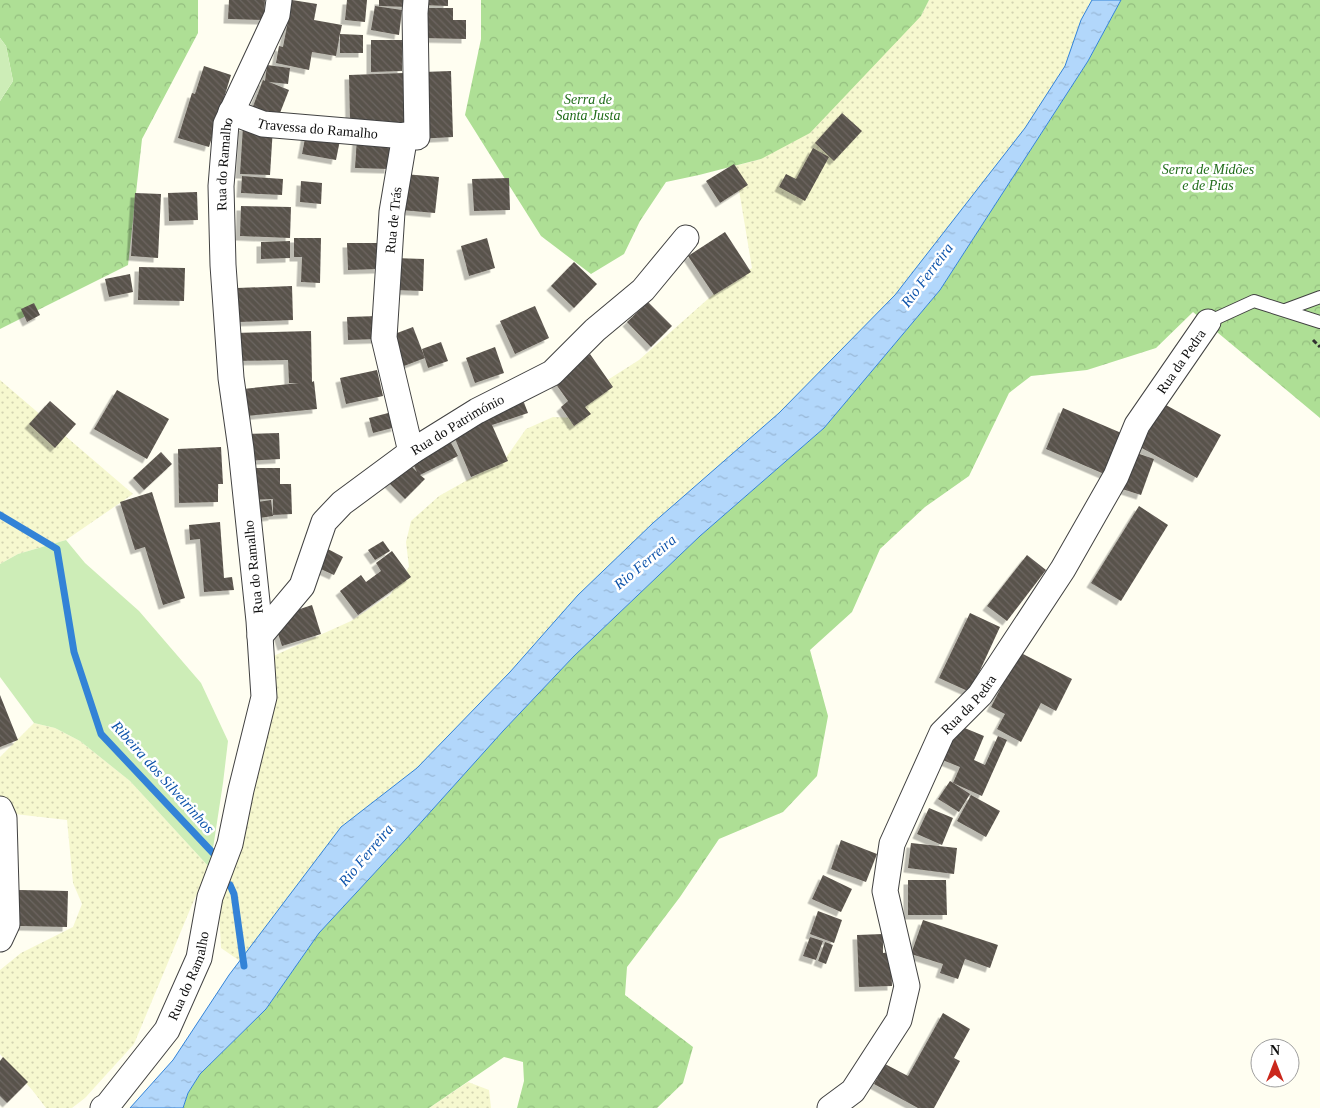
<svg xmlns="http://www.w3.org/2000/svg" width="1320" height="1108" font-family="Georgia,serif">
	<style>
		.farmland { fill: url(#farmland-dots) }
		.forest { fill: url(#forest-crowns) }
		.garden { fill: #cdedb7 }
		.water { fill: url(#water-ripples); stroke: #3383d7 }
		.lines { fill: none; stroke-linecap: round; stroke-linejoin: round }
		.stream { stroke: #3383d7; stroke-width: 7 }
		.building { fill: url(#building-back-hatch); filter: url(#shadow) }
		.service-casing { stroke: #424242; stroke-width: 14 }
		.minor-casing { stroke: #424242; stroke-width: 27 }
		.path { stroke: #313131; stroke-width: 3; stroke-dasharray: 5 2.5; stroke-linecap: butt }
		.service { stroke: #fff; stroke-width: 12 }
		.minor { stroke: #fff; stroke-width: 25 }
		.labels { text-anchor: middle; stroke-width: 5; stroke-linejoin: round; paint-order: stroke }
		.park-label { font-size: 14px; font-style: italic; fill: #216d1a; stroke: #fff }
		.street-label { font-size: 14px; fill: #0f0f0f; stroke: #fff }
		.water-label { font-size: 15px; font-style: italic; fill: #0e54ab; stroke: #fff }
	</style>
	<defs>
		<pattern id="farmland-dots" width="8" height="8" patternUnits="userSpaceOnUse" patternTransform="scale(1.25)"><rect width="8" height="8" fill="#f6f8cf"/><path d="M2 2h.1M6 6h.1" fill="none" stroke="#d2d3b1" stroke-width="1.8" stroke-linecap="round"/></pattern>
		<pattern id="forest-crowns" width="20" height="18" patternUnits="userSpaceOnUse" patternTransform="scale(1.25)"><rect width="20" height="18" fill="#aedf95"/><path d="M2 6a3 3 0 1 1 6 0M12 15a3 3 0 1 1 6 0" fill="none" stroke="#94be7f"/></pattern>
		<pattern id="water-ripples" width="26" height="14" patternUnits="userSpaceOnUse" patternTransform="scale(1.25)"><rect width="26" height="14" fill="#b2d7fb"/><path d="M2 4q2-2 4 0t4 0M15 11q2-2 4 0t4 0" fill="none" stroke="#98b7d6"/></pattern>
		<pattern id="building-back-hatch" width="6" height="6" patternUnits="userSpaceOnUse" patternTransform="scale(1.25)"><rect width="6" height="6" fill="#59524b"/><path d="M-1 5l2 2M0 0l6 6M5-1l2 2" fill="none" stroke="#6c6661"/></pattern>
		<filter id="shadow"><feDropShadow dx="-4.5" dy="4.5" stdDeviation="0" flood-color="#0004"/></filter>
	</defs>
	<rect width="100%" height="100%" fill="#fffef1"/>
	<g class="farmland">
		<polygon points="929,0 1092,0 1081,20 1065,66 1025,128 895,295 779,413 653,523 578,595 510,672 417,768 341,827 240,961 221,948 219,910 231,874 269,658 351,621 390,595 409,567 406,542 411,521 439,496 505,459 526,429 553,417 576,418 595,388 639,360 717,291 752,268 735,166 761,159 906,30 921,16"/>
		<polygon points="0,380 133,494 66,540 18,554 0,564"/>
		<polygon points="34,723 55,728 80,741 130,781 210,868 194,900 134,1044 85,1098 72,1108 46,1108 33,1091 0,1054 0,970 21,953 73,927 82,904 73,883 67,820 6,813 0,802 0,757"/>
		<polygon points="468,1082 489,1090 491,1108 429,1108"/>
	</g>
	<g class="forest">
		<polygon points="0,0 198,0 198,33 142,139 128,265 0,329 0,101 13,81 6,46 0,38"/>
		<polygon points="481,0 929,0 921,16 810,133 761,159 699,175 666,182 640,221 624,254 591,274 541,236 465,115 481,39"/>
		<polygon points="1121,0 1320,0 1320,418 1193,312 1156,348 1087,370 1031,376 1009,393 969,476 925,507 880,549 852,612 810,650 828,716 817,776 783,812 719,839 680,897 627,967 625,995 693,1047 683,1083 657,1108 517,1108 524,1081 523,1062 504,1057 429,1108 183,1108 188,1093 200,1074 266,1009 319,933 406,839 503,731 574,656 700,536 824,428 940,290 1088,61"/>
	</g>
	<g class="garden">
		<polygon points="0,38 6,46 13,81 0,101"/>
		<polygon points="66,540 85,563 139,611 201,683 228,741 223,783 210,868 130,781 80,741 55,728 34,723 0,677 0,564 18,554"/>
	</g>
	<polygon class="water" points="1092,0 1121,0 1088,61 940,290 824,428 700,536 574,656 503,731 406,839 319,933 266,1009 200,1074 188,1093 183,1108 130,1108 173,1060 229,975 341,827 417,768 510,672 578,595 653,523 779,413 895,295 1025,128 1065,66 1081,20"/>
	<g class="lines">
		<g class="stream">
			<polyline points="0,515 57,549 74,652 101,734 213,853"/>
			<polyline points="230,885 234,894 244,966"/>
		</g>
	</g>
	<g class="building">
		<polygon points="229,0 265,0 264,20 228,19"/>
		<polygon points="292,0 317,4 314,20 342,25 340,34 363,35 363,53 340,53 340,34 336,56 312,52 309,70 276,63 279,46 283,47"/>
		<polygon points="347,0 367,0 365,22 345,20"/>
		<polygon points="379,0 409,0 408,7 379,6"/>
		<polygon points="421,0 448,0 448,6 421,5"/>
		<polygon points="375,6 402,10 399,35 371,30"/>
		<polygon points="422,8 453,8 453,20 466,20 466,39 421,38"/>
		<polygon points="371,40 402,40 402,71 371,72"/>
		<polygon points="267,65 290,68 288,84 269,82 289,90 278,118 252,109 263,80 265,81"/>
		<polygon points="204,66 231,75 209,147 178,138 192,93 195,94"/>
		<polygon points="451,71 453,137 417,139 423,72"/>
		<polygon points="404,73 406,127 387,127 387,121 350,122 349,75"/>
		<polygon points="842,113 862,131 834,161 815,143"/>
		<polygon points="243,126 273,127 270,175 240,174"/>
		<polygon points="307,128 341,135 336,160 302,154"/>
		<polygon points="357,138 390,140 389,169 355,168"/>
		<polygon points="813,148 829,157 805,201 779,187 786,174 796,179"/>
		<polygon points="734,164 748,185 720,203 706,181"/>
		<polygon points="404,174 439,177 435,213 401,210"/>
		<polygon points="242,176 283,179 282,195 241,193"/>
		<polygon points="509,178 510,210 474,211 472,179"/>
		<polygon points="301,181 322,183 321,204 300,202"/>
		<polygon points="197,192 198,220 169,221 168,193"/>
		<polygon points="135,193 161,194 158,258 131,256"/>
		<polygon points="241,206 291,207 290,238 240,236"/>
		<polygon points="725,232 751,272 714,295 688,256"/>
		<polygon points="294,238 321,238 320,283 301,282 302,257 294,257"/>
		<polygon points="487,238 495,268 469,276 461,246"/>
		<polygon points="290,241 290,258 261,259 261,242"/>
		<polygon points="347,243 378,243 379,269 348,270"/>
		<polygon points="394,258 424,259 423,291 393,290"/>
		<polygon points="574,262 597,284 574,308 551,286"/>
		<polygon points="139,267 185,268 184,301 138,300"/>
		<polygon points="130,274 133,292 109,297 105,279"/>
		<polygon points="292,286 293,320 238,322 237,288"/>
		<polygon points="648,302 672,326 651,347 627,322"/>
		<polygon points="34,303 40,315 27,322 21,309"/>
		<polygon points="535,306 549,338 515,354 500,321"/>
		<polygon points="378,316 378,339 348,340 347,317"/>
		<polygon points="413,327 425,358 396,369 384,338"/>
		<polygon points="311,331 312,382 314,381 317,409 237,417 234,390 299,383 289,383 288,360 234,361 234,333"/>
		<polygon points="441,342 448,361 428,368 422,349"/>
		<polygon points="495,347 504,373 475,383 466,358"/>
		<polygon points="590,354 613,387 585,407 591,414 574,426 561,407 568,401 553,380"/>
		<polygon points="377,370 383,396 346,404 340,378"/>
		<polygon points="117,390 169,419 147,459 94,429"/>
		<polygon points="523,400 528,413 492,425 508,461 471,477 451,429"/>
		<polygon points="50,401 76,424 55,448 29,424"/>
		<polygon points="1164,404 1221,435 1197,478 1140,447"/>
		<polygon points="1063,408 1126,435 1109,476 1046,449"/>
		<polygon points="392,412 396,427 373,433 369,418"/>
		<polygon points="279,433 280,459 244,461 243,434"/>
		<polygon points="448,437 458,456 420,475 425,479 405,499 384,478 403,458 417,472 409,456"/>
		<polygon points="221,447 223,484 218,484 218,502 179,503 178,449"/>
		<polygon points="1131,451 1154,459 1141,495 1119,488"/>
		<polygon points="161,452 172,464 144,490 133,478"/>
		<polygon points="248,468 280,468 280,484 291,484 292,514 273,515 273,499 249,500"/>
		<polygon points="152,492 185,598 163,605 145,547 135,550 120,502"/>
		<polygon points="271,500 273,516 253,519 251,503"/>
		<polygon points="1139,506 1168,525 1121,601 1091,583"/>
		<polygon points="220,522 224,578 232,577 234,590 204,592 200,539 190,540 189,525"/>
		<polygon points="383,541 390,551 375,560 368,550"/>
		<polygon points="324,547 343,557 334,575 314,566"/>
		<polygon points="392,551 411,577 358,615 340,591 361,575 366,582 381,571 376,563"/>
		<polygon points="1027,555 1046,570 1007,621 987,606"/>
		<polygon points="312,605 321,634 282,646 273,618"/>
		<polygon points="970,613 1000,627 970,692 939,678"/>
		<polygon points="1019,652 1072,679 1056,711 1041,703 1021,742 997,729 1005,714 991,707"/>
		<polygon points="0,695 18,740 0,747"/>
		<polygon points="955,724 984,736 974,760 985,765 998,736 1007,740 982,796 953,783 960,767 940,759"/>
		<polygon points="950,781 970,794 959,812 938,799"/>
		<polygon points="971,795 1000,811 986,837 957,821"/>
		<polygon points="929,808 953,818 942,845 917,834"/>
		<polygon points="841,840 877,854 866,882 831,869"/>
		<polygon points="911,843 957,848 954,874 908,868"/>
		<polygon points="823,875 852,889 841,912 812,899"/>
		<polygon points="908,880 946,880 947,915 908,915"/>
		<polygon points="19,890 68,891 67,927 19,926"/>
		<polygon points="818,911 842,920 834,943 810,934"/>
		<polygon points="923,920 998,945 990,968 965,959 958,979 940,973 943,964 911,954"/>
		<polygon points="883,934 883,953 891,952 892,986 859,987 857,935"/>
		<polygon points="810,937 823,941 816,960 803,956"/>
		<polygon points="825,942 833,945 826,964 818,961"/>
		<polygon points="943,1013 970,1029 954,1058 960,1061 934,1108 918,1108 874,1084 885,1064 908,1076"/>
		<polygon points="3,1057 28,1082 7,1103 0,1096 0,1061"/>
	</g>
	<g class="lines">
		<g class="service-casing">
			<g id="service">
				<polyline points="1285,310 1320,297"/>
				<polyline points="1208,322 1254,301 1320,322"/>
			</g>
		</g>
		<g class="minor-casing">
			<g id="minor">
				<path id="s1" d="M231,112l32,12 154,13 -2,-124 1,-13"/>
				<polyline points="405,135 392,212 384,338 411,452"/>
				<path id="s2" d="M260,636l42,-50 22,-64 18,-19 69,-51 66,-41 75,-38 43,-43 48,-40 43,-52"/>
				<polyline points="0,809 4,818 7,924 0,939"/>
				<path id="s3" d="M103,1108l4,-2 60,-76 32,-72 11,-61 20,-53 11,-54 23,-93 -5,-76 -18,-172 -10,-71 -8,-113 -2,-79 5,-62 51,-109 2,-15"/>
				<path id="s4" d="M830,1108l23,-17 46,-71 8,-34 -22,-95 7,-47 50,-111 38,-38 83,-126 53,-93 21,-51 71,-103"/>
			</g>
		</g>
		<polyline class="path" points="1313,340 1320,347"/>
		<use href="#service" class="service"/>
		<use href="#minor" class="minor"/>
	</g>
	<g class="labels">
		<g class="park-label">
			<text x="588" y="104">Serra de<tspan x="588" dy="16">Santa Justa</tspan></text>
			<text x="1208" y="174">Serra de Midões<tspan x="1208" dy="16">e de Pias</tspan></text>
		</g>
		<g class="street-label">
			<text dy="5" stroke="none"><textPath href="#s1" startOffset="89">Travessa do Ramalho</textPath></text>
			<text dy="5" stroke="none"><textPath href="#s3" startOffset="985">Rua do Ramalho</textPath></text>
			<text transform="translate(393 220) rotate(-84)" y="5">Rua de Trás</text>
			<text dy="5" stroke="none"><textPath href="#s4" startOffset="859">Rua da Pedra</textPath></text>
			<text dy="5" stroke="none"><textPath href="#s2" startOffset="299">Rua do Património</textPath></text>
			<text transform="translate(253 567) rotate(-96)" y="5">Rua do Ramalho</text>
			<text dy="5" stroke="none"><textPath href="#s4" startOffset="454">Rua da Pedra</textPath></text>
			<text dy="5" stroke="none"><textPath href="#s3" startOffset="160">Rua do Ramalho</textPath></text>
		</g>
		<g class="water-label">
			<text transform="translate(927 275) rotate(-53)" y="5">Rio Ferreira</text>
			<text transform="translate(645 562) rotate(-40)" y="5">Rio Ferreira</text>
			<text transform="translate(163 777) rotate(48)" y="5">Ribeira dos Silveirinhos</text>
			<text transform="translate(366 855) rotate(-50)" y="5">Rio Ferreira</text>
		</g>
	</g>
	<g transform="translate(1275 1063)"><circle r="24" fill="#ffffff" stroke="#9f9f9f"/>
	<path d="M0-4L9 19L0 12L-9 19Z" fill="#ca281c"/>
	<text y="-8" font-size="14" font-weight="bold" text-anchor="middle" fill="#0f0f0f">N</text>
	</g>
</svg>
